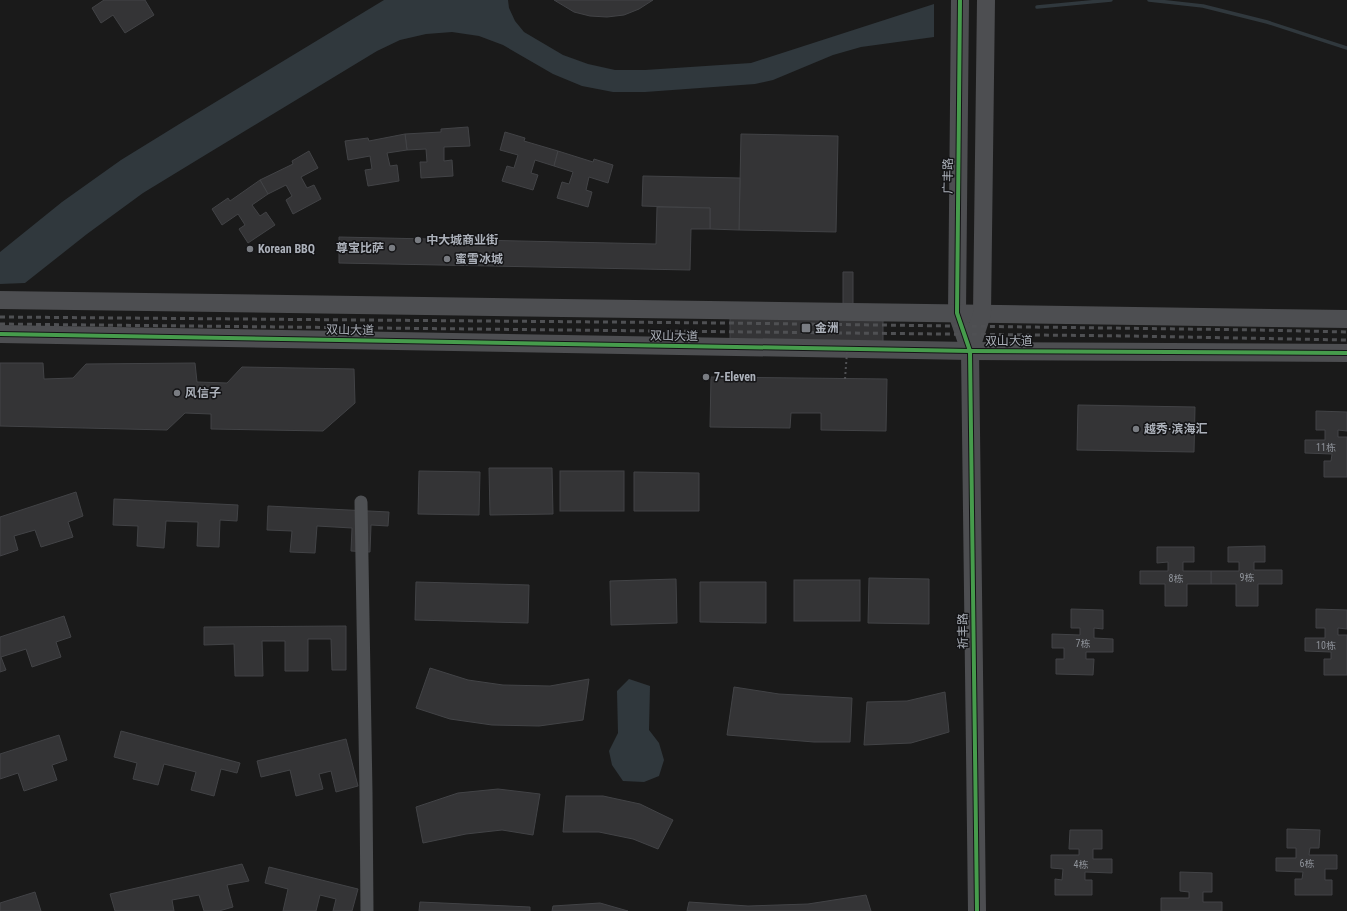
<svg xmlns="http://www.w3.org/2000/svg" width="1347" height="911" font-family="'Roboto Condensed','Noto Sans SC',sans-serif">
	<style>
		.water { fill: #30383d }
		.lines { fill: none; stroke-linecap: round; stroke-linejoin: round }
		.stream { stroke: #30383d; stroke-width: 3.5 }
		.building { fill: #343436; stroke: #424346 }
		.street { stroke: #4e5053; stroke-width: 13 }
		.secondary { stroke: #4d4e51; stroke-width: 18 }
		.rail { stroke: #4f5053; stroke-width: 3; stroke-dasharray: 5 4; stroke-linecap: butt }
		.path-bridge { stroke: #505154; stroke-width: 2; stroke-dasharray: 2 3; stroke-linecap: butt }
		.cycleway-casing { stroke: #141416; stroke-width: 6 }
		.cycleway { stroke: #469c4c; stroke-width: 4 }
		.poi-dot { fill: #797c82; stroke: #141416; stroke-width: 1.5 }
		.labels { text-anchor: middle; stroke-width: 3; stroke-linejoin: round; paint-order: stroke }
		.number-label { font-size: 10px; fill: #8e9299 }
		.street-label { font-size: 12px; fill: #acb1ba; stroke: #141416 }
		.poi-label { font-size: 12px; font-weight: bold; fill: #acb1ba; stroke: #141416; text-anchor: start }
	</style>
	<rect width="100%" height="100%" fill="#1a1a1a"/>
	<g class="water">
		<polygon points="384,0 508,0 509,8 515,21 524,32 563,55 588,64 615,70 645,70 751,63 934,4 934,37 861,47 833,55 773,80 755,84 645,92 613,92 582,86 553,74 503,45 479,36 452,32 426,34 400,40 377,51 202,157 143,193 87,234 25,283 0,284 0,252 62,202 121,160 181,123"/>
		<polygon points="629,679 650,686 649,730 659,743 664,760 659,776 644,782 623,781 612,765 609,751 618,733 617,691"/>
	</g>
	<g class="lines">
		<g class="stream">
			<polyline points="1149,0 1203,6 1267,22 1347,48"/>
			<polyline points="1037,7 1111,0"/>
		</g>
	</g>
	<g class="building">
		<polygon points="104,0 145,0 154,15 125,33 113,15 101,23 92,8"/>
		<polygon points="554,0 653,0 639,9 624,15 607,17 590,16 574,12"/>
		<polygon points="468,127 470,146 444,147 444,161 452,160 453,176 421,178 420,162 427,162 426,149 407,150 405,134 441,132 441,129"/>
		<polygon points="505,132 525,138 524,141 558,151 554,166 535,160 531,173 538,175 533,190 502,181 507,166 514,168 518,155 500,150"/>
		<polygon points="405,134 407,150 387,153 390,166 397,165 399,181 368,186 365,170 372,169 370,156 348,160 345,141 368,138 369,141"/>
		<polygon points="741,134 838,136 836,232 739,230"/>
		<polygon points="309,151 318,168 301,177 307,188 314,185 321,199 293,214 286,200 292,196 286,185 268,194 260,180 293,164 292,161"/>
		<polygon points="558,151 593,162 594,159 613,165 608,183 589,177 586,190 592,192 588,207 557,198 562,182 569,184 573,172 554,166"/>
		<polygon points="643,176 740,178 739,230 710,229 710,208 642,206"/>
		<polygon points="260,180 268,194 252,205 260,216 266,212 275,225 248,243 239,229 245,225 238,214 222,225 212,209 228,198 230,201"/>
		<polygon points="657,207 710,208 710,229 691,229 690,270 339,263 339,237 656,244"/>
		<polygon points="843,272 853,272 853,311 883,312 883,346 730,344 730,310 843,311"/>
		<polygon points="0,363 43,363 44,379 73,378 86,364 195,363 197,382 227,383 242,367 354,369 355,403 323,431 211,429 211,414 185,413 167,430 0,426"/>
		<polygon points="711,377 887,379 886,431 821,430 821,413 791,413 790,428 710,427"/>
		<polygon points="1078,405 1195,407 1194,452 1077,450"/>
		<polygon points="1316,411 1347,412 1347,431 1338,430 1338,437 1347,437 1347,477 1324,477 1324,461 1331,461 1332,454 1305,453 1305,440 1325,440 1325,430 1316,430"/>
		<polygon points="489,468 552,468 553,514 490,515"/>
		<polygon points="419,471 480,472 479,515 418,514"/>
		<rect x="560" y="471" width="64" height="40"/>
		<polygon points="634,472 699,473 699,511 634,511"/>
		<polygon points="76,492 83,516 68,522 73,537 41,547 35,530 14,536 18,550 0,556 0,517"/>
		<polygon points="114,499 238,505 237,521 220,520 219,547 197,546 198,522 166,521 164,548 137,546 138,526 113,525"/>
		<polygon points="268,506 389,512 388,526 371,525 370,552 351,551 352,528 317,526 315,553 290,552 292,531 267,530"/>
		<polygon points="1265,546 1265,562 1254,562 1254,570 1282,570 1282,584 1258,584 1258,606 1236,606 1236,584 1211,584 1211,571 1239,571 1239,562 1228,562 1228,547"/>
		<polygon points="1157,547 1194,547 1194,562 1183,562 1183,571 1211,571 1211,584 1187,584 1187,606 1165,606 1165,584 1140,584 1140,571 1168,571 1168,562 1157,563"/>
		<polygon points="869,578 929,579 929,624 868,623"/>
		<polygon points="676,579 677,623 611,625 610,581"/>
		<rect x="794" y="580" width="66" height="41"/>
		<polygon points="416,582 529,585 528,623 415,620"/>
		<polygon points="700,582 766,582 766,623 700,622"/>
		<polygon points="1071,609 1103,610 1103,629 1094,628 1094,638 1113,639 1113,652 1086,652 1086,659 1094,659 1093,675 1056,674 1056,659 1064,659 1064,648 1052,648 1052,634 1080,635 1080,628 1071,628"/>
		<polygon points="1316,609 1347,610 1347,629 1338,628 1338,635 1347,635 1347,675 1324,675 1324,659 1331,659 1331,652 1305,651 1305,638 1325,638 1325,628 1316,628"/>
		<polygon points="64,616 71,637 56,642 61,657 32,667 26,649 1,657 6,670 0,672 0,637"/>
		<polygon points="346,626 346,670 332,670 331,639 308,639 308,671 285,671 285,641 262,641 263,676 235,676 234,644 204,645 204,627"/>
		<polygon points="430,668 468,680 503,685 550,686 589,679 583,720 539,726 492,725 450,719 416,708"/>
		<polygon points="734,687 779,694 852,698 850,742 814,742 727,735"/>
		<polygon points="945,692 949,732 911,743 864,745 867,702 907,701"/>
		<polygon points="121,731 240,763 237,773 221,769 214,796 191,790 196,772 164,764 158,785 133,779 137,763 114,757"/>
		<polygon points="59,735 67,760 52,765 57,780 24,791 18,773 0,779 0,754"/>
		<polygon points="346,739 358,786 336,792 331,771 319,774 323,789 296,796 290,770 261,777 257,761"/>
		<polygon points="498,789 540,794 533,835 502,830 466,834 423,843 416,807 458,793"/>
		<polygon points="566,796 603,796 640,804 673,820 658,849 633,839 599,832 563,832"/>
		<polygon points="1287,829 1320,830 1319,848 1310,848 1309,855 1337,855 1337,869 1325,869 1325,880 1332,880 1332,895 1295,895 1295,879 1302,879 1303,872 1276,871 1276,858 1296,858 1296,848 1287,848"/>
		<polygon points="1070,830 1102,830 1102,849 1093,849 1093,859 1112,859 1112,873 1085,872 1085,880 1092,880 1092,895 1055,895 1055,879 1062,880 1063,869 1051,868 1051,855 1079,855 1079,849 1069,849"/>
		<polygon points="242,864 249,881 227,885 233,907 219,911 204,911 199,895 172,900 174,911 115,911 110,894"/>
		<polygon points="269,867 358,889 352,911 333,911 336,899 320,895 316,911 283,911 288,889 265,883"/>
		<polygon points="1180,872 1212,873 1212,892 1203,892 1203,902 1222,902 1222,911 1161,911 1161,898 1189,898 1189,892 1180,891"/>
		<polygon points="35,892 41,911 0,911 0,903"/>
		<polygon points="866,895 871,911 687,911 689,902 748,906 808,904"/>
		<polygon points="420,902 530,907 530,911 419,911"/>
		<polygon points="600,903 628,911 552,911 553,906"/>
	</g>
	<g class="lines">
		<polyline class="street" points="361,502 366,793 367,911"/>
		<g class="secondary">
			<polyline points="960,0 957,313 970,351 977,911"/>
			<polyline points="0,300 1347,319"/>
			<polyline points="0,334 970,351 1347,353"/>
			<polyline points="970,351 982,314 986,0"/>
		</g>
		<g class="rail">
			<polyline points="0,317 725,323 1259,330 1347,332"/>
			<polyline points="0,324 1130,336 1347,340"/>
		</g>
		<polyline class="path-bridge" points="845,379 847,352"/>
		<g class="cycleway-casing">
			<g id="cycleway">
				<polyline points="960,0 957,313 970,351 977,911"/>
				<polyline points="0,334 970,351 1347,353"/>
			</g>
		</g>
		<use href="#cycleway" class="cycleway"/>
	</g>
	<g class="poi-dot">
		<circle cx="418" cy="240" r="4"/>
		<circle cx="392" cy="248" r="4"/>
		<circle cx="250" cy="249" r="4"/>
		<circle cx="447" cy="259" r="4"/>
		<rect x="801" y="323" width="10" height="10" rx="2"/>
		<circle cx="706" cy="377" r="4"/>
		<circle cx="177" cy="393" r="4"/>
		<circle cx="1136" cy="429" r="4"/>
	</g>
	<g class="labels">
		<g class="number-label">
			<text x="1326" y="451">11栋</text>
			<text x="1247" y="581">9栋</text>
			<text x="1176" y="582">8栋</text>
			<text x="1083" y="647">7栋</text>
			<text x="1326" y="649">10栋</text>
			<text x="1307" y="867">6栋</text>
			<text x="1081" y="868">4栋</text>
		</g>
		<g class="street-label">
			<text transform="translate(948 176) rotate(-89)" y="4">广丰路</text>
			<text transform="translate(350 330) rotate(1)" y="4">双山大道</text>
			<text transform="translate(674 336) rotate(1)" y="4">双山大道</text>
			<text x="1009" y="345">双山大道</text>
			<text transform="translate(963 631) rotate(-91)" y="4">祈丰路</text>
		</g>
		<g class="poi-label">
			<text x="426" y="244">中大城商业街</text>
			<text x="384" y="252" text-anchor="end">尊宝比萨</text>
			<text x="258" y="253">Korean BBQ</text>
			<text x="455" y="263">蜜雪冰城</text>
			<text x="815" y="332">金洲</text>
			<text x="714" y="381">7-Eleven</text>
			<text x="185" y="397">风信子</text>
			<text x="1144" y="433">越秀·滨海汇</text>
		</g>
	</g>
</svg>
